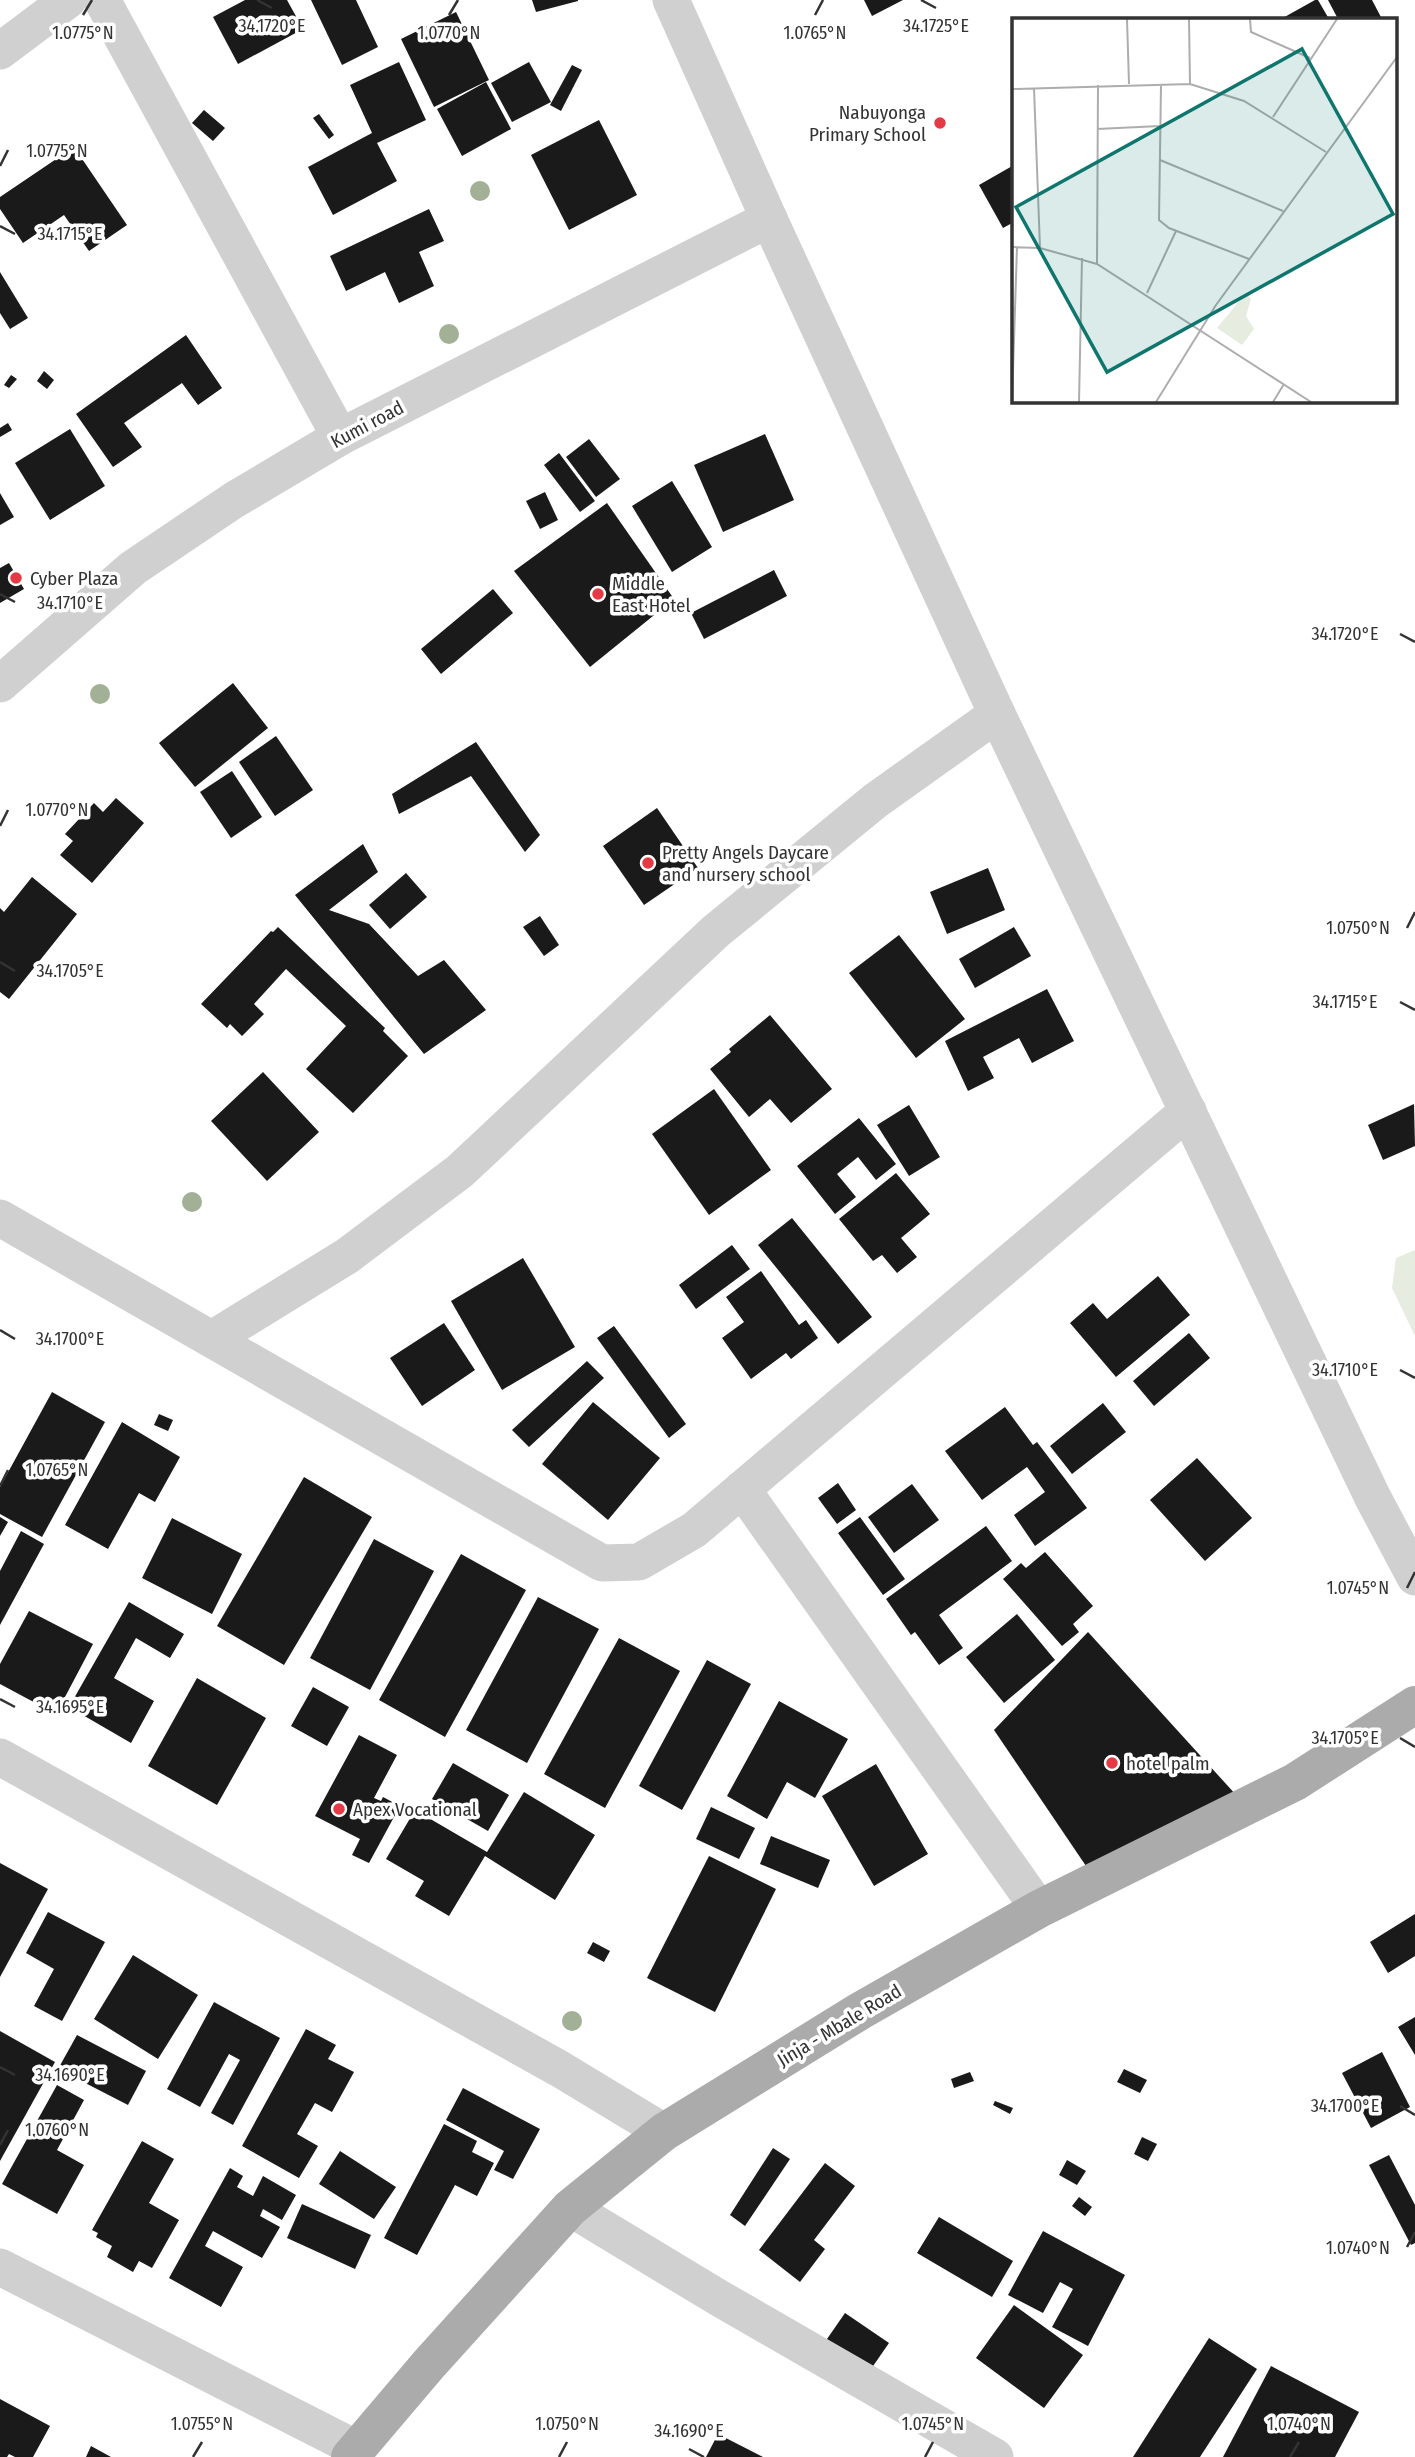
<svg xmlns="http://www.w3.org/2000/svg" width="1415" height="2457" font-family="'Fira Sans Condensed',sans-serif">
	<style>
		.green { fill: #e6ecdf }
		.building { fill: #1a1a1a }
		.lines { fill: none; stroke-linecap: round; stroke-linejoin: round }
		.street { stroke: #d0d0d0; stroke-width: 37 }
		.primary { stroke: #ababab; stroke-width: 38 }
		.tree { fill: #a2b095 }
		.ticks { fill: none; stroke: #333; stroke-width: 2.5 }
		.poi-dot { fill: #e63946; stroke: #fff; stroke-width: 2.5 }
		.labels { text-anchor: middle; stroke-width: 7; stroke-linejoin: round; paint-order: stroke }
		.poi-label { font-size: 19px; fill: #333; stroke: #fff; text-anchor: start }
		.street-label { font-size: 19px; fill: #333; stroke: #fff }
		.inset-road { fill: none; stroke: #adadad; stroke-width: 2 }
		.view { fill: #0f766e; fill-opacity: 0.15; stroke: #0f766e; stroke-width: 3.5 }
		.inset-edge { fill: none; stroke: #333; stroke-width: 3.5 }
		.ticks-label { font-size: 18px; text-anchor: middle; fill: #333; stroke: #fff; stroke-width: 7; stroke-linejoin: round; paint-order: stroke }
	</style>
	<rect width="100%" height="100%" fill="#fff"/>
	<polygon class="green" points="1415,1250 1415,1336 1392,1288 1396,1258"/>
	<g class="building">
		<polygon points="245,0 287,0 303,29 238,64 213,17"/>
		<polygon points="311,0 356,0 378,47 342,65"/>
		<polygon points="532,0 578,0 578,1 536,12"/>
		<polygon points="864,0 903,0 872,16"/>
		<polygon points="1315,0 1318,0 1329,19 1281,19"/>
		<polygon points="1328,0 1372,0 1382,19 1338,19"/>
		<polygon points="456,12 489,80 434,107 401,39"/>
		<polygon points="399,62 426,120 377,143 397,181 333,215 308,167 372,133 350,85"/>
		<polygon points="529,62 551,102 512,122 491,83"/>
		<polygon points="572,65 582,70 561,111 550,105"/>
		<polygon points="486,82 511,129 462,156 437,109"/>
		<polygon points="204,110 225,128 213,141 192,123"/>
		<polygon points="319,114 334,135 329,139 313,118"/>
		<polygon points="599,120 637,195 569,230 531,155"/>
		<polygon points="74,147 127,225 89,251 64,215 23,243 0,209 0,197"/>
		<polygon points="1014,165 1014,222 1003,228 979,185"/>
		<polygon points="429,209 444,241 419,252 434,286 399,303 385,272 346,291 330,256"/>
		<polygon points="0,272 28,318 10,329 0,313"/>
		<polygon points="186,335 222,388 198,405 182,383 124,423 142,447 113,467 76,414"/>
		<polygon points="44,371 54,380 47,389 37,381"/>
		<polygon points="11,375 17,379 9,388 4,385"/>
		<polygon points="8,423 12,430 0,437 0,428"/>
		<polygon points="70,429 105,486 50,520 15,463"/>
		<polygon points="765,434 794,500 723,532 694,465"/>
		<polygon points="589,439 620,479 596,497 566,457"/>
		<polygon points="559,453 595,501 580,512 544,465"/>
		<polygon points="672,481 712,547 672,572 632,506"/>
		<polygon points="545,492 558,520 540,529 526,501"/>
		<polygon points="0,493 14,517 0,525"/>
		<polygon points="607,503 674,599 590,667 514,571"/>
		<polygon points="9,563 24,589 0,603 0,568"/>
		<polygon points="774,570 787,596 704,639 691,613"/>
		<polygon points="493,589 513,613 441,674 421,649"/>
		<polygon points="233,683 268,728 195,787 159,743"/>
		<polygon points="276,736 313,790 275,816 239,762"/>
		<polygon points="476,742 540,835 525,852 471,776 399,814 392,794"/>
		<polygon points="232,771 262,817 231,838 200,792"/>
		<polygon points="116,798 144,823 92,883 60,855 73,841 65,834 94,803 103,812"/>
		<polygon points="657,808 698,868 644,905 603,846"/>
		<polygon points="363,844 378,872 329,910 369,924 418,976 444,960 486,1010 424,1054 295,895"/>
		<polygon points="988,868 1005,910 947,934 930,892"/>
		<polygon points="406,873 427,897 390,929 369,905"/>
		<polygon points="32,877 77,914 9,999 0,992 0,908 4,912"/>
		<polygon points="540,916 559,945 544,956 523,927"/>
		<polygon points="278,927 385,1028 383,1031 408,1056 353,1113 306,1069 346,1026 286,969 254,1004 264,1014 242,1036 230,1024 227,1028 201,1004 271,931 273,932"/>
		<polygon points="1014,927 1031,956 975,988 959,959"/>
		<polygon points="899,935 965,1019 916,1058 849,973"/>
		<polygon points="1047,989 1074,1041 1032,1063 1019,1038 983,1057 994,1078 968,1091 945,1041"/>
		<polygon points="770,1015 832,1089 791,1123 770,1099 749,1117 710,1069 731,1052 729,1049"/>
		<polygon points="263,1072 319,1132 267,1181 211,1121"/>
		<polygon points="714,1089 771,1170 709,1215 652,1134"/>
		<polygon points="1414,1104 1415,1146 1383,1160 1368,1125"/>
		<polygon points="909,1105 940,1157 909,1176 877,1125"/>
		<polygon points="859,1118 896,1164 876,1180 858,1157 837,1174 856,1197 835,1214 797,1166"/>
		<polygon points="896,1173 930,1214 901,1238 917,1257 897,1273 882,1255 873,1261 839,1219"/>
		<polygon points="792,1218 872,1317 838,1344 758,1245"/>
		<polygon points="732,1245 750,1269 696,1309 679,1285"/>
		<polygon points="523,1258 575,1347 502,1390 451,1301"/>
		<polygon points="761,1271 799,1325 806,1320 818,1338 791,1359 786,1353 751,1379 722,1338 744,1322 726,1297"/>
		<polygon points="1158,1276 1190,1315 1116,1377 1070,1323 1093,1303 1107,1319"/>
		<polygon points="444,1323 475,1370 422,1406 390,1358"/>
		<polygon points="614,1326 686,1424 669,1438 597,1338"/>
		<polygon points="1189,1333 1210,1358 1154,1406 1133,1381"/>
		<polygon points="587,1361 604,1378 529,1447 512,1430"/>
		<polygon points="52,1392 105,1422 42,1537 0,1514 0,1487"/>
		<polygon points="593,1402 660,1458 608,1520 542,1464"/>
		<polygon points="1103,1403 1126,1432 1072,1474 1050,1446"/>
		<polygon points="1005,1407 1033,1445 1037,1442 1087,1508 1035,1546 1014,1515 1045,1492 1027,1467 982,1500 945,1451"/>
		<polygon points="159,1414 173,1420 168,1431 154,1425"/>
		<polygon points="122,1422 180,1457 155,1502 139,1493 108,1549 65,1525"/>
		<polygon points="1197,1458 1252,1518 1205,1561 1150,1500"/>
		<polygon points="304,1477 372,1517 284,1665 217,1626"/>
		<polygon points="838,1483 856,1510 837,1524 818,1498"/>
		<polygon points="912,1484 939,1520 894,1553 868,1517"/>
		<polygon points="0,1517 8,1522 0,1536"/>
		<polygon points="860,1517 905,1579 883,1595 838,1533"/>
		<polygon points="172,1518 242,1554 212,1614 142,1578"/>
		<polygon points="986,1526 1012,1561 939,1615 963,1648 939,1665 915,1632 911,1635 886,1599"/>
		<polygon points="21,1531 44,1544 0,1625 0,1571"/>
		<polygon points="374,1539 434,1571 370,1690 310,1658"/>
		<polygon points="1045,1552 1093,1606 1073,1624 1079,1632 1062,1646 1003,1579 1021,1563 1026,1568"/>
		<polygon points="461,1554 526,1590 445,1737 379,1700"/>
		<polygon points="538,1597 599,1629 527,1763 466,1730"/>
		<polygon points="129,1602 184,1634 170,1658 136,1638 114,1678 154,1701 131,1743 69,1707"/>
		<polygon points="29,1611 93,1644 56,1714 0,1684 0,1664"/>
		<polygon points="1017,1614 1055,1660 1004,1703 966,1657"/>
		<polygon points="1088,1632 1237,1796 1086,1866 994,1730"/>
		<polygon points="619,1638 680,1671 605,1808 544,1774"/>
		<polygon points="707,1660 751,1684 682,1810 639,1786"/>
		<polygon points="197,1678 266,1718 217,1805 148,1766"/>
		<polygon points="313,1687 349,1707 327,1746 291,1726"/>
		<polygon points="779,1701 848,1739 815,1798 787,1782 767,1819 727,1796"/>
		<polygon points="359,1735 397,1755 374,1798 381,1801 383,1797 400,1806 369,1863 352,1855 360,1839 315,1816"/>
		<polygon points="453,1763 509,1795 488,1831 432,1799"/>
		<polygon points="876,1764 928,1854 874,1886 822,1796"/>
		<polygon points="524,1792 595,1835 555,1900 485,1856 449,1916 415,1896 424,1881 386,1859 415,1810 487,1852"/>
		<polygon points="711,1807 755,1828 739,1859 696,1839"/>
		<polygon points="771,1836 830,1860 818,1888 760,1864"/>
		<polygon points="709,1856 776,1889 715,2012 647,1978"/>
		<polygon points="0,1863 48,1889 0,1977"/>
		<polygon points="48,1912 105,1942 62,2021 34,2006 54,1969 26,1953"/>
		<polygon points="1415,1914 1415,1956 1388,1973 1370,1942"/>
		<polygon points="593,1942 610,1951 604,1962 587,1953"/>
		<polygon points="133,1955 198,1995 158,2059 94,2019"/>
		<polygon points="214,2002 280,2038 233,2125 211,2113 240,2060 229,2054 200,2107 167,2089"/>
		<polygon points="1415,2017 1415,2055 1398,2027"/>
		<polygon points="306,2029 336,2045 328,2059 354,2072 332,2112 315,2103 297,2134 318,2146 299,2178 242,2146"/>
		<polygon points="0,2031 55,2062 0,2161"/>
		<polygon points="77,2035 146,2071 128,2105 58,2069"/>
		<polygon points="1382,2052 1410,2107 1371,2128 1342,2073"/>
		<polygon points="1124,2069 1147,2080 1140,2093 1117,2082"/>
		<polygon points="970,2072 974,2081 954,2088 951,2079"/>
		<polygon points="57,2085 84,2100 57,2150 84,2165 57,2214 2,2184"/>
		<polygon points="463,2088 540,2129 513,2179 494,2170 504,2151 446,2120"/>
		<polygon points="995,2101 1013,2108 1010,2114 993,2105"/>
		<polygon points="444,2124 477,2141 472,2152 494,2163 477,2196 455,2185 417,2255 384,2238"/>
		<polygon points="1142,2137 1157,2144 1148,2161 1134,2154"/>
		<polygon points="142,2141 174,2159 149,2203 179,2220 152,2268 139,2261 133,2272 107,2257 112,2246 96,2237 98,2233 92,2230"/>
		<polygon points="773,2148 790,2159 745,2226 730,2215"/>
		<polygon points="340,2151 396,2187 374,2219 319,2184"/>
		<polygon points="1389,2155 1415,2205 1415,2243 1411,2245 1369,2165"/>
		<polygon points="1067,2160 1086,2171 1077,2185 1059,2175"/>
		<polygon points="825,2163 855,2186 814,2240 825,2249 800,2282 759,2250"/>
		<polygon points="230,2168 243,2176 237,2187 253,2196 263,2176 296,2195 282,2220 263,2209 260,2216 280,2227 262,2258 213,2231 205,2246 243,2267 221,2307 169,2278"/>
		<polygon points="1079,2197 1092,2207 1085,2216 1072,2206"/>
		<polygon points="302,2204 371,2235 355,2269 287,2238"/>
		<polygon points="939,2217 1013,2261 992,2297 917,2253"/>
		<polygon points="1043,2231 1125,2275 1088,2346 1052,2327 1073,2289 1060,2282 1043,2313 1008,2295"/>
		<polygon points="1014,2305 1083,2355 1044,2408 976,2358"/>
		<polygon points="845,2313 889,2343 862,2382 818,2352"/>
		<polygon points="1209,2338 1257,2369 1200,2457 1133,2457"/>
		<polygon points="1271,2366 1359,2412 1335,2457 1223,2457"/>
		<polygon points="0,2399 50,2426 33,2457 15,2457 9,2454 7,2457 0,2457"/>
		<polygon points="718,2434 763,2457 706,2457"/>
		<polygon points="91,2446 111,2457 86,2457"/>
	</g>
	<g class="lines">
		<g class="street">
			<polyline points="102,0 340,437"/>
			<polyline points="671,0 769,219 997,714 1373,1498 1415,1577"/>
			<polyline points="0,51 68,0"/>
			<polyline points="0,684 133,568 234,500 340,437 769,219"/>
			<polyline points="0,1218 602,1563 639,1562 694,1530 1188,1111"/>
			<polyline points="212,1339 347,1256 460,1171 716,931 875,801 997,714"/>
			<polyline points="742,1489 1039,1909"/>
			<polyline points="0,1757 560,2069 664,2132"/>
			<polyline points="570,2208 719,2298 995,2457"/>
			<polyline points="0,2267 355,2448"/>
		</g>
		<polyline class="primary" points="350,2457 429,2364 570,2208 664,2132 860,2011 1039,1909 1295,1782 1415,1705"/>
	</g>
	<g class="tree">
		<circle cx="480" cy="191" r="10"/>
		<circle cx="449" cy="334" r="10"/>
		<circle cx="100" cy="694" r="10"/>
		<circle cx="192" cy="1202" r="10"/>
		<circle cx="572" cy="2021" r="10"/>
	</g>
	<path class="ticks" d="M257,0l15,8M921,0l15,8M83,15l9,-15M449,15l9,-15M815,15l8,-15M0,166l8,-16M0,226l15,8M0,594l15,8M1400,634l15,8M0,826l8,-16M1407,928l8,-16M0,962l15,9M1400,1002l15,8M0,1330l15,9M1400,1370l15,8M0,1486l8,-16M1407,1588l8,-16M0,1699l15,8M1400,1738l15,9M0,2067l15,8M1400,2106l15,9M0,2145l8,-15M1407,2247l8,-15M689,2449l15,8M193,2457l9,-15M559,2457l8,-15M925,2457l8,-15M1290,2457l9,-15"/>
	<g class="poi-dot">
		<circle cx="940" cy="123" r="7"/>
		<circle cx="16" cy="578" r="7"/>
		<circle cx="598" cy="594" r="7"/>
		<circle cx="648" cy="863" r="7"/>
		<circle cx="1112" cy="1763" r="7"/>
		<circle cx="339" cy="1809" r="7"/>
	</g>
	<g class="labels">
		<g class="poi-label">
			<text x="926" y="119" text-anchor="end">Nabuyonga<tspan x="926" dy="22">Primary School</tspan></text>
			<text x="30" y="585">Cyber Plaza</text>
			<text x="612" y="590">Middle<tspan x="612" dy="22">East Hotel</tspan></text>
			<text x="662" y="859">Pretty Angels Daycare<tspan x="662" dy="22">and nursery school</tspan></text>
			<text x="1126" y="1770">hotel palm</text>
			<text x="353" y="1816">Apex Vocational</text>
		</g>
		<g class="street-label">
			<text transform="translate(367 424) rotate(-28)" y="7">Kumi road</text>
			<text transform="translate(839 2025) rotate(-31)" y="7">Jinja - Mbale Road</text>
		</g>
	</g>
	<g transform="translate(1012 18)">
		<rect width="385" height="385" fill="#fff"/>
		<path d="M234,275l5,6 -5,17 8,13 -12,16 -25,-17z" fill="#e6ecdf"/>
		<path class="inset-road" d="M115,1l2,65M177,1l1,65M238,1l1,13 59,26M149,67l-2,135 10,8 80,31M22,70l6,160M0,71l178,-5 54,17 82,51M261,99l64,-98M85,111l63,-3M148,142l123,51M0,229l28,1 57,16 214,138M85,246l1,-179M135,275l29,-62M0,384l5,-155M67,384l3,-144M144,384l60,-97 181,-248M261,384l11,-18"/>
		<path class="view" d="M290,31l91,165 -286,158 -91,-165z"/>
		<rect width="385" height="385" class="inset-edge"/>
	</g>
	<g class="ticks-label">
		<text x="272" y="32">34.1720°E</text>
		<text x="936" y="32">34.1725°E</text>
		<text x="83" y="39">1.0775°N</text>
		<text x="449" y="39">1.0770°N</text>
		<text x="815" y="39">1.0765°N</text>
		<text x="57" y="157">1.0775°N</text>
		<text x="70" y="240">34.1715°E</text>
		<text x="70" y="609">34.1710°E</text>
		<text x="1345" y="640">34.1720°E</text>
		<text x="57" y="816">1.0770°N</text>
		<text x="1358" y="934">1.0750°N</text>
		<text x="70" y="977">34.1705°E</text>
		<text x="1345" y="1008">34.1715°E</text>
		<text x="70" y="1345">34.1700°E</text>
		<text x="1345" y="1376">34.1710°E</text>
		<text x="57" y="1476">1.0765°N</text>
		<text x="1358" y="1594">1.0745°N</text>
		<text x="70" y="1713">34.1695°E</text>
		<text x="1345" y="1744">34.1705°E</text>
		<text x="70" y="2081">34.1690°E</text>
		<text x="1345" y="2112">34.1700°E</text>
		<text x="57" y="2136">1.0760°N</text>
		<text x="1358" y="2254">1.0740°N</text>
		<text x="202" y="2430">1.0755°N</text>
		<text x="567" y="2430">1.0750°N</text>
		<text x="933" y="2430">1.0745°N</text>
		<text x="1299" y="2430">1.0740°N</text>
		<text x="689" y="2437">34.1690°E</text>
	</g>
</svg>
